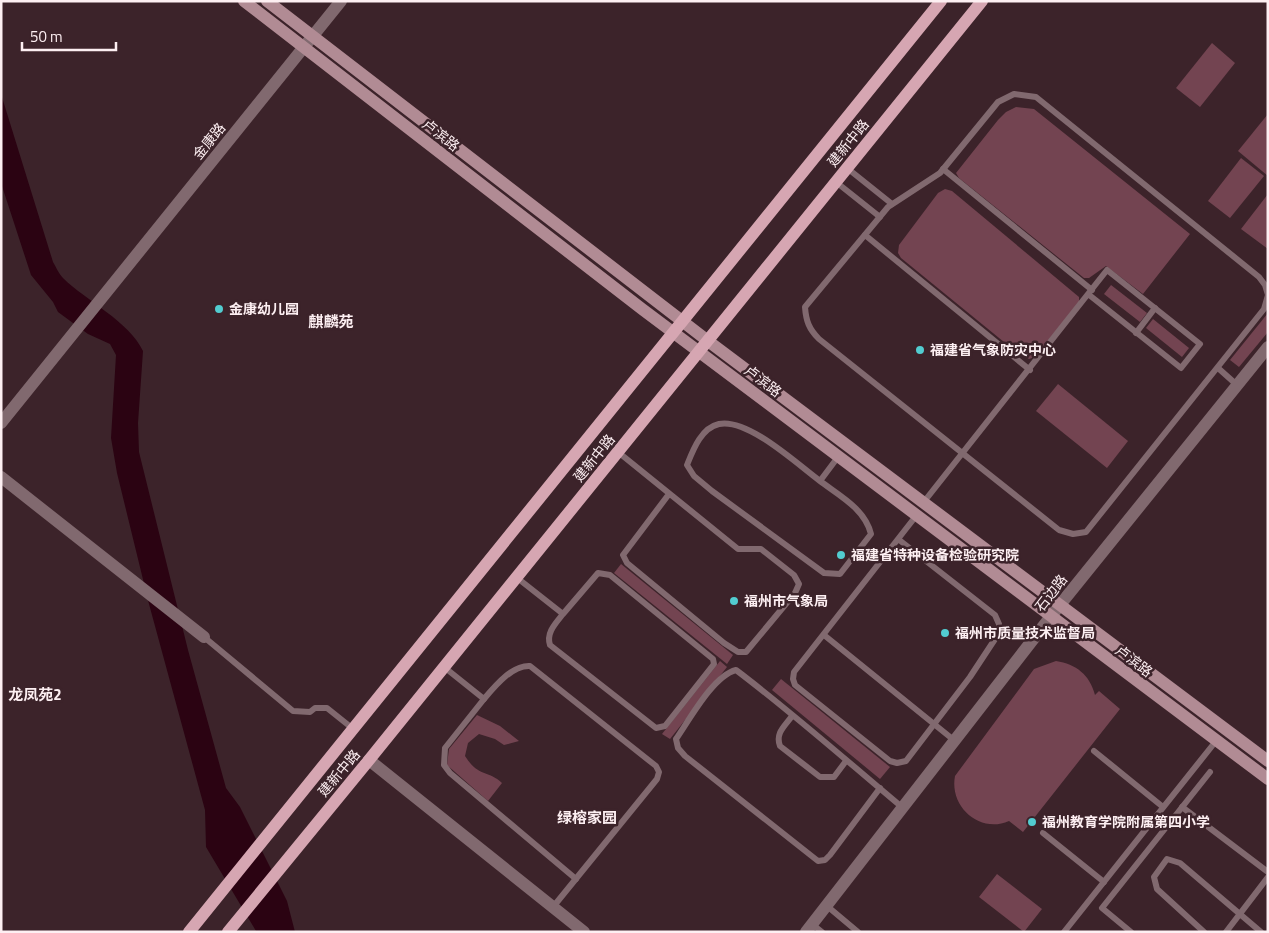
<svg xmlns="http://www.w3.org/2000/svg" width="1269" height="933" font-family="'Titillium Web','Noto Sans SC',sans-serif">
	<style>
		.green { fill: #734451 }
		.water { fill: #2b0312 }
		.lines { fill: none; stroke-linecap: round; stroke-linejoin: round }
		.service { stroke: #81696f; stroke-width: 6 }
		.minor { stroke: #81696f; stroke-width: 12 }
		.tertiary { stroke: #81696f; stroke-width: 12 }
		.secondary { stroke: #b18b94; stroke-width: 12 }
		.primary { stroke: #d6a6b2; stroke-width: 12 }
		.poi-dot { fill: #52ccd0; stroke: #3c232a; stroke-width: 2 }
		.labels { text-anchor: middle; stroke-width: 5; stroke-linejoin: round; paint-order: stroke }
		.street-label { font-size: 14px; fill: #fdeff2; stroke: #3c232a }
		.poi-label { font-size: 14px; font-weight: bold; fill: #fdeff2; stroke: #3c232a; text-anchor: start }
		.neighbourhood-label { font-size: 15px; font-weight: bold; fill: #fdeff2; stroke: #3c232a }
	</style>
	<rect width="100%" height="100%" fill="#3c232a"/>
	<g class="green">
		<polygon points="1212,43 1235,63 1200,107 1176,88"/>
		<polygon points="1016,107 1034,109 1190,234 1143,294 1106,266 1089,278 1084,278 959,178 956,173 998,120 1006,112"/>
		<polygon points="1268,114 1268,176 1238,151"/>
		<polygon points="1241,158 1264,176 1230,218 1208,201"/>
		<polygon points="945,189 952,191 1079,297 1079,302 1035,357 1029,359 1015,351 901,258 898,253 899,245 938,193"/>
		<polygon points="1268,194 1268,249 1241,229"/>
		<polygon points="1111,285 1147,313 1140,322 1104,294"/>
		<polygon points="1268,313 1268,332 1239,367 1230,360"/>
		<polygon points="1153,319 1189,348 1182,357 1146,328"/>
		<polygon points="1058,384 1128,441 1107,468 1036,411"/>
		<polygon points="621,564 733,655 727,664 614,573"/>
		<polygon points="720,661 727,667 670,739 662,734"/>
		<path d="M1056,661c20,3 34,14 39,34l4,-4 21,18 -97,123 -14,-11c-29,13 -60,-14 -54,-45l79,-107z"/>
		<polygon points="781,679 890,767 880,779 772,690"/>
		<path d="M477,715l23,11 19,15 -15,4 -9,-6 -16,-5 -11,9 -3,13c14,22 22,13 37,27l-14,18 -41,-36 2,-16z"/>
		<polygon points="997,874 1042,909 1024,932 979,897"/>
	</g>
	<path class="water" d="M1,94l52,168c3,5 6,12 10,16 22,22 67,44 80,73l-5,72 1,29 49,198 38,138 14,19 47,94 8,31 -39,-1 -50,-84 -1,-37 -56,-206 -32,-131 -6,-35 5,-83 -6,-11 -22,-10 -30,-22 -5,-10 -22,-27 -30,-92z"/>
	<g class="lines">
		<g class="service">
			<polyline points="847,168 892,204"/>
			<polyline points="943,169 1092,290"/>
			<polyline points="836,182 880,217"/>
			<polyline points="865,235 1030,370"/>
			<path d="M1268,295l-3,-10 -6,-8 -223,-180 -22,-3 -16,8 -58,71 -52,34 -83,100c1,14 4,22 14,32l240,191 14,4 13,-2 178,-223 4,-14"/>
			<polyline points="1136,333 1155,308"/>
			<polyline points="1218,368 1237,385"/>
			<polyline points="618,452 738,549 761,549 794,575 799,584 795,593 746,652 738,652 724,643 627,563 623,555 669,494"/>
			<path d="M820,481c20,15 45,28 51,53l-31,40 -16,-1 -112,-82 -18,-15 -7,-11c6,-15 14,-37 32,-41 29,-6 78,40 101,57l18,-24"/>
			<polyline points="923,503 1088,294 1107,270 1200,344 1181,368 1088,294"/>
			<path d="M898,539l97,76 4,9v9l-29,44 -64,84 -9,2 -7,-2 -95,-76 -2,-6 1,-7c41,-52 81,-104 122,-156"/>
			<path d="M516,577l47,37 35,-41 12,2 103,84 1,5 -49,62 -9,2 -106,-83c-4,-12 5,-21 13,-31"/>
			<polyline points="824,635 955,741"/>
			<polyline points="204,637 293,711 310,712 315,708 327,708 352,728"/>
			<path d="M444,667l40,32c11,-13 28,-34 46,-33l126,100 3,6 -2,7 -104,128"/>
			<polyline points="484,699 445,748 444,765 450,773 576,879"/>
			<path d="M792,716c-7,10 -17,17 -12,30l40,31h14l12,-16"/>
			<polyline points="1094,751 1163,807"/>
			<path d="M880,788l-50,67 -5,5 -7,1 -133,-105 -7,-8 -2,-9c14,-20 37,-63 60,-69 57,43 112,92 167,138"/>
			<polyline points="1182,807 1268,872"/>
			<polyline points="1043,833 1104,882"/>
			<polyline points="827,906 858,932"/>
			<polyline points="812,924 822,932"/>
			<polyline points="1064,932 1216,741"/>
			<polyline points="1131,932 1102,908 1210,772"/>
			<polyline points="1204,932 1157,889 1154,877 1167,859 1180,863 1261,932"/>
			<polyline points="1226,932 1268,877"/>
		</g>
		<polyline class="minor" points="1,477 204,637"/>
		<g class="tertiary">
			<polyline points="1,423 341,1"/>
			<polyline points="369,760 584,932"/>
			<polyline points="806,932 1059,606 1268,347"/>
		</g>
		<g class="secondary">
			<polyline points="244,1 642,309 1268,779"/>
			<polyline points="267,1 708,341 1268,761"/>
		</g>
		<g class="primary">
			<polyline points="189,932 941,1"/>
			<polyline points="228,932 369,760 982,1"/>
		</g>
	</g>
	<g class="poi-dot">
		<circle cx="219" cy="309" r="5"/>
		<circle cx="920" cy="350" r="5"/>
		<circle cx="841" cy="555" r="5"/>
		<circle cx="734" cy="601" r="5"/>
		<circle cx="945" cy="633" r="5"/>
		<circle cx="1032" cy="822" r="5"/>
	</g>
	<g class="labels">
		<g class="street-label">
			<text transform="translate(441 135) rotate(38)" y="5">卢滨路</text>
			<text transform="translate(209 141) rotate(-51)" y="5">金康路</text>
			<text transform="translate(848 143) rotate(-51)" y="5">建新中路</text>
			<text transform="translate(763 381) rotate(37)" y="5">卢滨路</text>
			<text transform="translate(594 458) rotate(-51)" y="5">建新中路</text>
			<text transform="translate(1051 593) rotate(-52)" y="5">石边路</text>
			<text transform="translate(1134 661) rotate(37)" y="5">卢滨路</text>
			<text transform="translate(339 773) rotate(-50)" y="5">建新中路</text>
		</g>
		<g class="poi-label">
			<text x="229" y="314">金康幼儿园</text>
			<text x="930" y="355">福建省气象防灾中心</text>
			<text x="851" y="560">福建省特种设备检验研究院</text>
			<text x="744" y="606">福州市气象局</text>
			<text x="955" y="638">福州市质量技术监督局</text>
			<text x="1042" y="827">福州教育学院附属第四小学</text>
		</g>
		<g class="neighbourhood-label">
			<text x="331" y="327">麒麟苑</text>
			<text x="35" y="700">龙凤苑2</text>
			<text x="587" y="823">绿榕家园</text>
		</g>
	</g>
	<rect width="1269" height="933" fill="none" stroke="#fdeff2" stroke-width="5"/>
	<path d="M22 42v8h94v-8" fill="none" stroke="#fdeff2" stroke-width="2.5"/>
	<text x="30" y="42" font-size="15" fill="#fdeff2" stroke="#3c232a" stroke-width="4" paint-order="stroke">50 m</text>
</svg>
